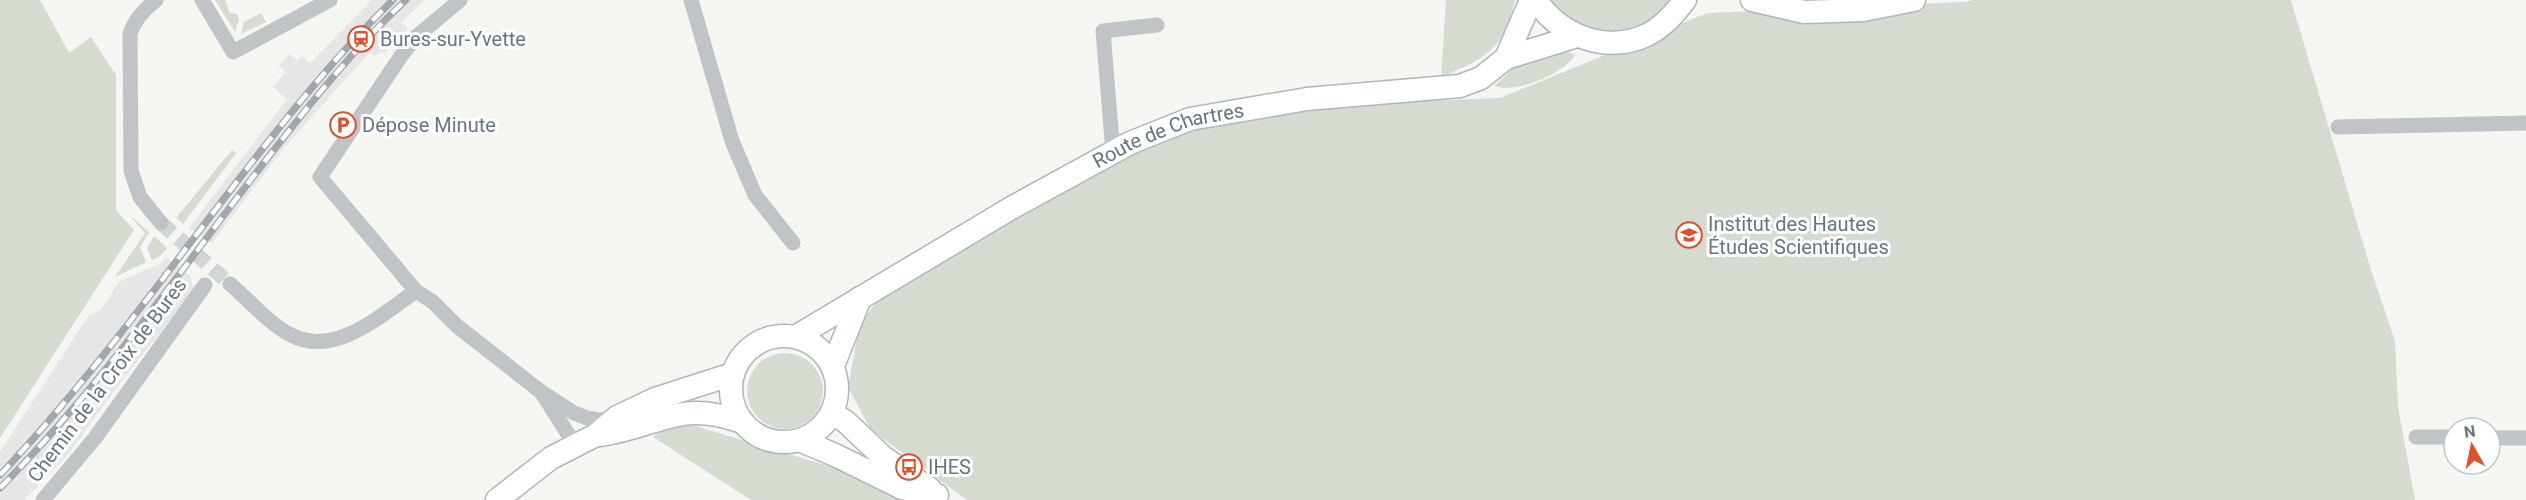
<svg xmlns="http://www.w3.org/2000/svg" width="2526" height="500" font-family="Roboto,sans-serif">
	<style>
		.built { fill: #e5e6e5 }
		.green { fill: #d6dbd2 }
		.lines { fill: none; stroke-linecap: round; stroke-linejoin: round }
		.street-tunnel { stroke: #d1d5d5; stroke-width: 15; stroke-dasharray: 15 8; stroke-linecap: butt }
		.secondary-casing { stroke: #b0b6ba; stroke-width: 25 }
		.street { stroke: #c0c4c7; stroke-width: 15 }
		.secondary { stroke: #fff; stroke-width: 22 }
		.rail-casing { stroke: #a1a7ac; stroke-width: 7 }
		.rail { stroke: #fff; stroke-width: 4.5; stroke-dasharray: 14; stroke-linecap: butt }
		.labels { text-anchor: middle; stroke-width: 6; stroke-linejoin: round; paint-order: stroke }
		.poi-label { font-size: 20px; fill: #657581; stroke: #fff; text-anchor: start }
		.street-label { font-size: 20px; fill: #657581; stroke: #fff }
	</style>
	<rect width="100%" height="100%" fill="#f5f5f1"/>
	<g class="built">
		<polygon points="372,0 425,0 401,22 408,29 384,54 381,51 375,56 370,52 283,149 212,243 189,228 287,99 273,87 285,72 279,66 289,54 297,61 301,56 310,63"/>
		<polygon points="166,257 190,276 194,290 121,382 67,456 24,500 0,500 0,452 89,315 101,310 119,282 161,263"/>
	</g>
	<g class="green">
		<polygon points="0,0 40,0 69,53 91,37 116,75 116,210 134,230 0,438"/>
		<polygon points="215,0 225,0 230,13 237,14 239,19 235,32"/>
		<path d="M1446,0h69c-12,51 -29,58 -74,77z"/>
		<path d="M1551,0h120c-34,43 -86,41 -120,0z"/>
		<polygon points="1973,0 2291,0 2371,270 2395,341 2398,407 2415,500 967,500 871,430 848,387 860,322 885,292 1110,163 1196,127 1314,105 1500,98 1707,13 1965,2"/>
		<polygon points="261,13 266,22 241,34 244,22"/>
		<path d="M1557,50l10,1 8,4c-12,19 -59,39 -81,31l26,-24z"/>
		<polygon points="232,150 236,153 183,224 176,218"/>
		<polygon points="128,214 149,232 140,247 146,262 115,277 145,233"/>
		<polygon points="154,236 167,248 159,257 152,260 147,248"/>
		<circle cx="785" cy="391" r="38"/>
		<polygon points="675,420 845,471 906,500 751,500 653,437"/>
	</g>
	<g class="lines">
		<polyline class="street-tunnel" points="161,223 230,284"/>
		<g class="secondary-casing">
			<g id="secondary">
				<path d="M1536,0c24,36 70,54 111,35 16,-8 27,-21 38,-35"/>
				<polyline points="1752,0 1804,12 1863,10 1914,0"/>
				<polyline points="1506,58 1531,0"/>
				<circle cx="784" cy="389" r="53"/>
				<path id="s1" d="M797,336l216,-129 117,-64 60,-24 117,-20 153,-13 21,-8 25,-20 71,-22"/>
				<polyline points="833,366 860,298"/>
				<polyline points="832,414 845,421 883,457 930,489"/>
				<path d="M600,435c60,-9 78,-36 142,-13"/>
				<polyline points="799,440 835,455 902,488 937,495"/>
				<polyline points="497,500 551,458 596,435 617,417 655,399 733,374"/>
			</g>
		</g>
		<g class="street">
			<path d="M156,0c-12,10 -21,19 -26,34l1,137 9,26 21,26"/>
			<polyline points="202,0 233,52 330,0"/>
			<polyline points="460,0 416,37 401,56 320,177 416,291 433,302 457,326 540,391 574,413 587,418 599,420 617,418"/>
			<polyline points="691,0 732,141 755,195 793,243"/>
			<polyline points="2338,127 2526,123"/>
			<polyline points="1113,153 1103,31 1157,25"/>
			<path d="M230,284c18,15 40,41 61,51 44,23 90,-20 125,-44"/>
			<polyline points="542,393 575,445"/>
			<polyline points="2416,437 2454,437"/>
			<polyline points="2490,438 2526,438"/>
			<polyline points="43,500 95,438 205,285"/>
		</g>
		<use href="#secondary" class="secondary"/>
		<g class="rail-casing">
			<g id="rail">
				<path d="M0,475c87,-92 162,-196 239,-296 48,-62 97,-124 154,-179"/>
				<path d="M0,488c99,-99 180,-217 266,-328 44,-56 88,-112 140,-160"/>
			</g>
		</g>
		<use href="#rail" class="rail"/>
	</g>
	<defs>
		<g id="station-ring" transform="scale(1.35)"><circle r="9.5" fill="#fff" stroke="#da522c" stroke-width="1.5"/><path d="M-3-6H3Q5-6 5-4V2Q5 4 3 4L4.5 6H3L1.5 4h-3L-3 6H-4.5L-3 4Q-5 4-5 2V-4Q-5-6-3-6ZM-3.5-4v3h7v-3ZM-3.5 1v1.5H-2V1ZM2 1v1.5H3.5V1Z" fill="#da522c"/></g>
		<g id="parking-ring" transform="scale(1.35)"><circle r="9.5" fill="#fff" stroke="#da522c" stroke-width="1.5"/><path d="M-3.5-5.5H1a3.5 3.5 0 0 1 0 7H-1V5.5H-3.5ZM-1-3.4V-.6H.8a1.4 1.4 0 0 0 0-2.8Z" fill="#da522c"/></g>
		<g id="university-ring" transform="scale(1.35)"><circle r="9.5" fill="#fff" stroke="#da522c" stroke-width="1.5"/><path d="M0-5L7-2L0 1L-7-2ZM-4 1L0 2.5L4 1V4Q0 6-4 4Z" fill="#da522c"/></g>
		<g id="bus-ring" transform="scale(1.35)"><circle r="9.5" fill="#fff" stroke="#da522c" stroke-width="1.5"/><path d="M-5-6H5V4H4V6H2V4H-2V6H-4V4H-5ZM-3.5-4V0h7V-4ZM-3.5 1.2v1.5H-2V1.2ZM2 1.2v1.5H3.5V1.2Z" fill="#da522c"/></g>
	</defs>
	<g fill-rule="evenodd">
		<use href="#station-ring" x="361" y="39"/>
		<use href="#parking-ring" x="343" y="125"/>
		<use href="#university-ring" x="1689" y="235"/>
		<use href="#bus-ring" x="909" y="467"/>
	</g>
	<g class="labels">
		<g class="poi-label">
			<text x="380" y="46">Bures-sur-Yvette</text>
			<text x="362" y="132">Dépose Minute</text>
			<text x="1708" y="231">Institut des Hautes<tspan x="1708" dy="23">Études Scientifiques</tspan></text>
			<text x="928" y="474">IHES</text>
		</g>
		<g class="street-label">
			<text dy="7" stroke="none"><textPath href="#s1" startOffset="424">Route de Chartres</textPath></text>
			<text transform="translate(107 380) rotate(-53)" y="7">Chemin de la Croix de Bures</text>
		</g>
	</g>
	<g transform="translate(2472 446) rotate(351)"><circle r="28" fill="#ffffff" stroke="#c1c8cd" stroke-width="1.5"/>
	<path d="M0-4.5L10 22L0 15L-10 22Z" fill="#da522c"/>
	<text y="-9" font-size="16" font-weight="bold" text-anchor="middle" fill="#657581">N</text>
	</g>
</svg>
